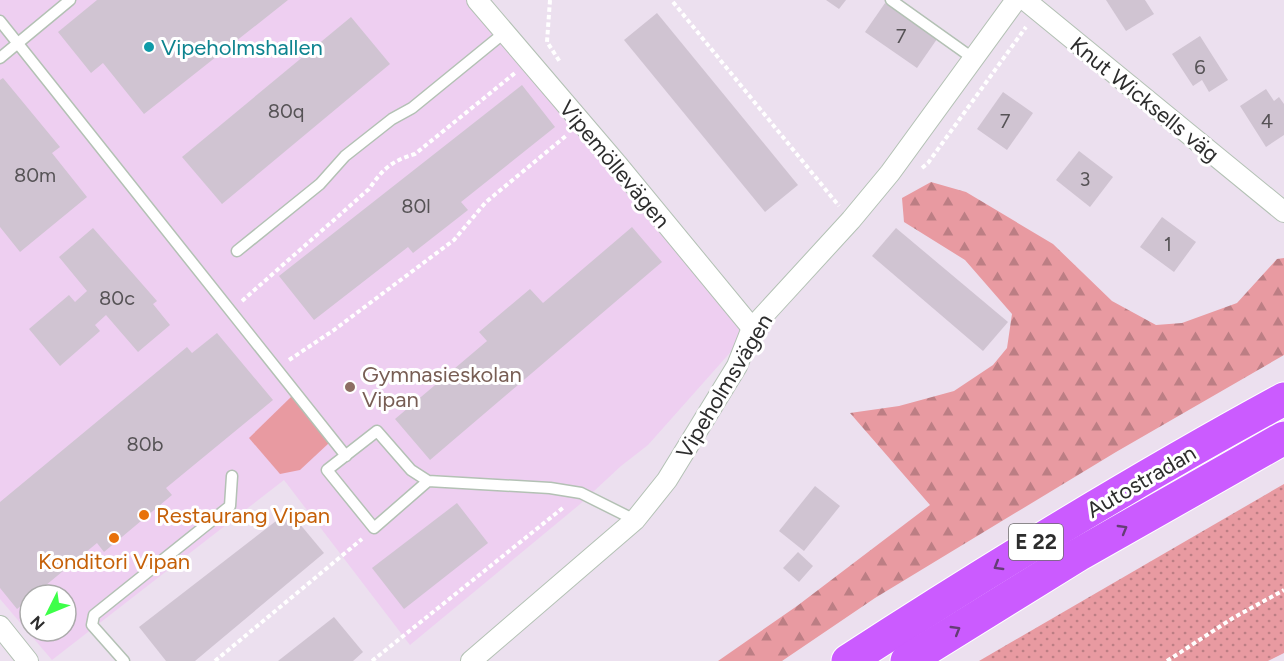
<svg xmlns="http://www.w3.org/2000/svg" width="1284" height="661" font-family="Figtree,sans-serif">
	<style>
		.education { fill: #eecff1; fill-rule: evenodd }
		.grass { fill: #e89aa1 }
		.forest { fill: url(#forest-firs) }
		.garden { fill: url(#garden-dots) }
		.building { fill: #d0c4d2 }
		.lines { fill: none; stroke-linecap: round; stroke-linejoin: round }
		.lane-casing { stroke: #b3c1b4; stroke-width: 13 }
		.street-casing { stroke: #b3c1b4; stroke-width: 22 }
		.highway-casing { stroke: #fff; stroke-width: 35 }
		.path { stroke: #fff; stroke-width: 4; stroke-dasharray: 4.5 3; stroke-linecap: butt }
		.lane { stroke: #fff; stroke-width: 10 }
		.street { stroke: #fff; stroke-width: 20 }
		.highway { stroke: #cb5bff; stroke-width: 33 }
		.oneway { stroke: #643d76 }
		.culture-dot { fill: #0f9aa8; stroke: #fff; stroke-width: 2 }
		.education-dot { fill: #8d6e63; stroke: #fff; stroke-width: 2 }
		.food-dot { fill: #e8710a; stroke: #fff; stroke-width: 2 }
		.labels { text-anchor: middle; stroke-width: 6; stroke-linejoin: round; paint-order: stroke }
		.number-label { font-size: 20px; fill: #565356 }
		.shield { fill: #fff; stroke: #6c6c6c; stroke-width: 1.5 }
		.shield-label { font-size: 21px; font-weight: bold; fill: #2d2d2d }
		.culture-label { font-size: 22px; fill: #0d838f; stroke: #fff; text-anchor: start }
		.street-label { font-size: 22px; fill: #2d2d2d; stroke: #fff }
		.education-label { font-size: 22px; fill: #785e54; stroke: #fff; text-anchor: start }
		.food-label { font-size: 22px; fill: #c56008; stroke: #fff; text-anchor: start }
	</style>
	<defs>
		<pattern id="forest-firs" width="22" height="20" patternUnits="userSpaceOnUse" patternTransform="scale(1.5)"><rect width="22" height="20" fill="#e89aa1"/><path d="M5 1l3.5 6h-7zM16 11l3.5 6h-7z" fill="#bc7e84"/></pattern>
		<pattern id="garden-dots" width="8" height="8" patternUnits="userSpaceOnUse" patternTransform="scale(1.5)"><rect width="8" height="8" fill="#e89aa1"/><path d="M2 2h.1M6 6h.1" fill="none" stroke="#bc7e84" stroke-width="1.8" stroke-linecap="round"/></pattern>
	</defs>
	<rect width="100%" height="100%" fill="#ece0ef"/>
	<path class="education" d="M0,0h477l275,328 -104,117 -27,21 -42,39 -169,140 -126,-165 -232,180 -52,-61zM30,595h36v36h-36z"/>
	<polygon class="grass" points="293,395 329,443 300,470 280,474 249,438"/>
	<polygon class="forest" points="931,182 966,192 1053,244 1112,301 1156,325 1182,323 1237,303 1277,259 1284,258 1284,355 1116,452 875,598 782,661 718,661 797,606 930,505 850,413 899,406 954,391 993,365 1007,348 1012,314 965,260 904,222 902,198"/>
	<polygon class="garden" points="1284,484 1284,653 1268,661 979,661"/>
	<g class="building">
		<polygon points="97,0 288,0 144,114 103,63 91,73 58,32"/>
		<polygon points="826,0 846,0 839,9"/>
		<polygon points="1106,0 1145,0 1154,14 1126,31"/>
		<polygon points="885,3 937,39 917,68 865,32"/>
		<polygon points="657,13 798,185 765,212 624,40"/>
		<polygon points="351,17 390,64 222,204 182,157"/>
		<polygon points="1200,36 1228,80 1209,92 1202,80 1193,86 1172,54"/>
		<polygon points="3,78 60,147 52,153 87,197 20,252 0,227 0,80"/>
		<polygon points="522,85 555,127 461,202 468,210 413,253 408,247 314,320 279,276"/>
		<polygon points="1266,89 1274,101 1279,97 1284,104 1284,135 1266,147 1240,106"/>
		<polygon points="1003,92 1033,113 1007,150 977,129"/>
		<polygon points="1079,151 1113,177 1090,207 1056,180"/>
		<polygon points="1162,217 1196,242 1174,272 1140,247"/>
		<polygon points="632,227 662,262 430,460 395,419 487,341 479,332 530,289 543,303"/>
		<polygon points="93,228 157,301 153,304 170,325 138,352 106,315 95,325 100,331 60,366 29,329 69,295 75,302 87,291 59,257"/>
		<polygon points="896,228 1008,322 983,351 872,256"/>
		<polygon points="217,333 273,400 166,488 172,495 104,552 97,543 34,595 30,595 30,599 17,609 0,588 0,502 187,347 192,353"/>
		<polygon points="815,486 840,506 804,551 779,531"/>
		<polygon points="457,503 488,543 404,609 372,568"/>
		<polygon points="289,511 324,553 195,661 166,661 139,627"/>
		<polygon points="798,552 813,566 799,582 783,568"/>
		<polygon points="334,617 363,652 353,661 278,661"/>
	</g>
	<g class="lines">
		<g class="lane-casing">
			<g id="lane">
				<polyline points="891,0 974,59"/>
				<polyline points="0,21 346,456"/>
				<polyline points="0,58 70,0"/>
				<polyline points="237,251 320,184 345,156 392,119 412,108 504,33"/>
				<polyline points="428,481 374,528 327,470 377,431 411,470 428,481 550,488 581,493 635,520"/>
				<polyline points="124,661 92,625 94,615 230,506 232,476"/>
			</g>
		</g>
		<g class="street-casing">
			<g id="street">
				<polyline points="477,0 617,164 752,328"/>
				<polyline points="1025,0 1284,212"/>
				<polyline points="0,626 28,661"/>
				<polyline points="471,661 635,520 667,480 737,366 752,328 851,220 890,173 1016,0"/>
			</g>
		</g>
		<g class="highway-casing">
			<g id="highway">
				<path d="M848,661c142,-92 287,-181 436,-262"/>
				<polyline points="907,661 1078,555 1284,438"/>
			</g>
		</g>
		<g class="path">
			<polyline points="550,0 547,42 560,62"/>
			<polyline points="673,2 839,206"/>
			<polyline points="922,168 928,163 1026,27"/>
			<path d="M242,301l127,-112c14,-20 22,-28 46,-35l100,-81"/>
			<polyline points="289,360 334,330 454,240 486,202 567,135"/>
			<polyline points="215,661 362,539"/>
			<polyline points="372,661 564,507"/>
			<polyline points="1167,661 1233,618 1284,590"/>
		</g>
		<use href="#lane" class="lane"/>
		<use href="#street" class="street"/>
		<use href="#highway" class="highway"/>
	</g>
	<defs><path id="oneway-chevron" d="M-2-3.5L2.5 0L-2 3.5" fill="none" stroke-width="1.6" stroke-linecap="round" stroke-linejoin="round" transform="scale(1.5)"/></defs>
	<g class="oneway">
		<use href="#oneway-chevron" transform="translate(1123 529) rotate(-30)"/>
		<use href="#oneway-chevron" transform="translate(998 566) rotate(149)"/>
		<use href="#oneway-chevron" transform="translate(956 630) rotate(-31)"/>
	</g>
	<circle class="culture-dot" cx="149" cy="47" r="6"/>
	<circle class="education-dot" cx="350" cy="387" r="6"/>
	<g class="food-dot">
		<circle cx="144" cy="515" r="6"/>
		<circle cx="114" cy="538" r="6"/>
	</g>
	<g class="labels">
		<g class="number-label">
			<text x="901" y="43">7</text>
			<text x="1200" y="74">6</text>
			<text x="286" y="118">80q</text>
			<text x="1005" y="128">7</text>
			<text x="1267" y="128">4</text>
			<text x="35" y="182">80m</text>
			<text x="1085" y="186">3</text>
			<text x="416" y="213">80l</text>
			<text x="1168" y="251">1</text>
			<text x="117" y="305">80c</text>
			<text x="145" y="451">80b</text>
		</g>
		<rect class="shield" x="1009" y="524" width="54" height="36" rx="4.5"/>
		<g class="shield-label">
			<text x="1036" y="549">E 22</text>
		</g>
		<g class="culture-label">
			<text x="161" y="55">Vipeholmshallen</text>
		</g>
		<g class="street-label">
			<text transform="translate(1145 99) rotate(39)" y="8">Knut Wicksells väg</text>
			<text transform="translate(615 164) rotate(50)" y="8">Vipemöllevägen</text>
			<text transform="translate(724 386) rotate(-59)" y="8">Vipeholmsvägen</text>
			<text transform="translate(1141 481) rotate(-30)" y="8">Autostradan</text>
		</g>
		<g class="education-label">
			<text x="362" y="382">Gymnasieskolan<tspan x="362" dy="25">Vipan</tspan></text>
		</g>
		<g class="food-label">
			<text x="156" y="523">Restaurang Vipan</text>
			<text x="114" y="569" text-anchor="middle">Konditori Vipan</text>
		</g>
	</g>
	<g transform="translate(48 613) rotate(227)"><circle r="28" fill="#ffffff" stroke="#ababab" stroke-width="1.5"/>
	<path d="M0-4.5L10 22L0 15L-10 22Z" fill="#3dff49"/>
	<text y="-9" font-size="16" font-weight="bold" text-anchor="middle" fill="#2d2d2d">N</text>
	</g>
</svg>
